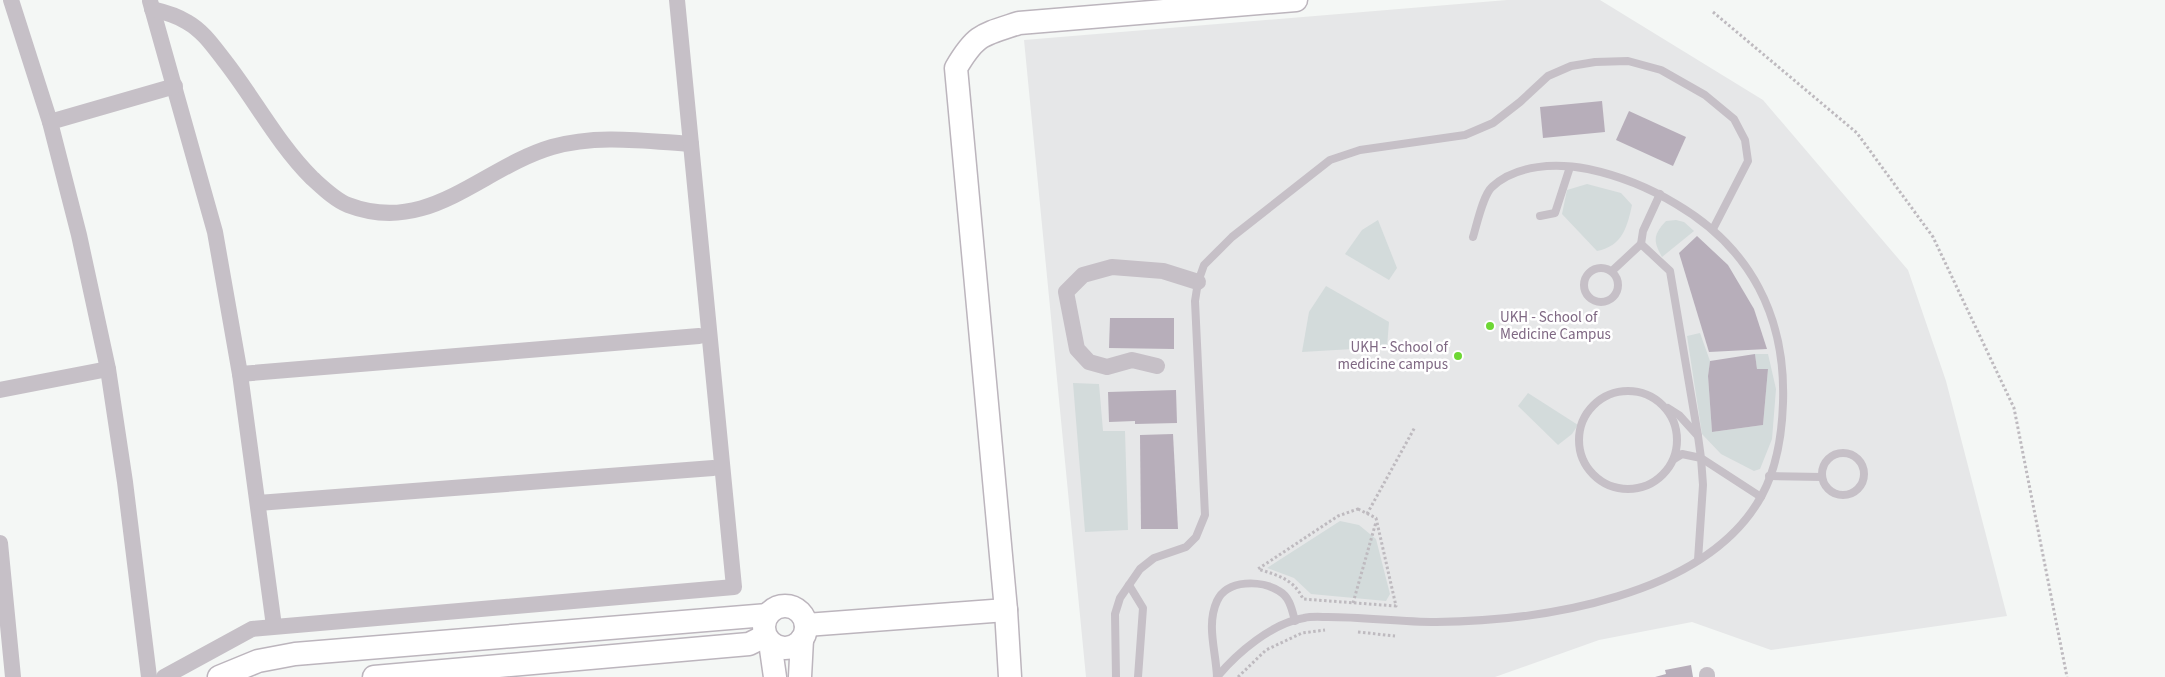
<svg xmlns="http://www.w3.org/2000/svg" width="2165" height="677" font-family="'Source Sans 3',sans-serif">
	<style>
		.built { fill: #e6e7e8 }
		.green { fill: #d3dbdb }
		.building { fill: #b7aeba }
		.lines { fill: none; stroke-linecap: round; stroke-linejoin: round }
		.secondary-casing { stroke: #bcb5bd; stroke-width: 25 }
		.path { stroke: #bebabf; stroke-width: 3; stroke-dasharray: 2.5 2.5; stroke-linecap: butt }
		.lane { stroke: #c6c0c7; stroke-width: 8 }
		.street { stroke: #c6c0c7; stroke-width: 16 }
		.secondary { stroke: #fff; stroke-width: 22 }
		.poi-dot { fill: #6dd733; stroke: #fff; stroke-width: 2 }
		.labels { text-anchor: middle; stroke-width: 5; stroke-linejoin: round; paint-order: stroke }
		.poi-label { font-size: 15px; fill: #7f6883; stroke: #fff; text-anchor: start }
	</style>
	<rect width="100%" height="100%" fill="#f4f7f5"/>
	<polygon class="built" points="1507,0 1600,0 1763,100 1908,270 1946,381 2007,616 1771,650 1692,622 1599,640 1495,677 1086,677 1024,40"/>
	<g class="green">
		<path d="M1587,184l34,9 11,12c-5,23 -10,41 -35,46l-35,-37 5,-24z"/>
		<polygon points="1378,220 1397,268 1389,280 1345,254 1362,230"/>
		<path d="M1676,220l8,2 10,9 -32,26c-9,-16 -9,-22 4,-36z"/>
		<polygon points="1326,286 1389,322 1387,347 1302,352 1309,312"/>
		<polygon points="1700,333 1710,361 1708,376 1712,432 1763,425 1768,369 1757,369 1755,354 1768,354 1776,389 1772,439 1760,469 1754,471 1721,454 1702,434 1687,336"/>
		<polygon points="1073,383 1099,384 1103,431 1125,431 1128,530 1085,532"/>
		<polygon points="1528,393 1578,425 1572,434 1558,445 1518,406"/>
		<polygon points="1340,521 1359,525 1376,539 1390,594 1386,601 1311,594 1294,578 1267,568"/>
	</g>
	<g class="building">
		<polygon points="1602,101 1605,132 1543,138 1540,107"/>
		<polygon points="1629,111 1686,137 1673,166 1616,140"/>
		<polygon points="1697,236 1728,265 1754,309 1767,349 1709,352 1679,253"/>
		<polygon points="1110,318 1174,318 1174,349 1109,348"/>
		<polygon points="1755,354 1757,369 1768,369 1763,425 1712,432 1708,376 1710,361"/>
		<polygon points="1176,390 1177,423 1135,424 1135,421 1109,422 1108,392"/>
		<polygon points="1173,434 1178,529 1141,529 1140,435"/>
		<polygon points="1691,665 1693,677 1655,677 1666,674 1665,670"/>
	</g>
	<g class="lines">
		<g class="secondary-casing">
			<g id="secondary">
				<circle cx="785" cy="627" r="21"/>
				<polyline points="806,625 1006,610"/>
				<polyline points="770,642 775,677"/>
				<polyline points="219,677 258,661 295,654 767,615"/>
				<polyline points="374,677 749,644 765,636"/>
				<polyline points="800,677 802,639"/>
				<path d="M1010,677l-4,-67 -50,-542c20,-34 26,-33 63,-45l277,-23"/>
			</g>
		</g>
		<g class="path">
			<polyline points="1713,12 1857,133 1933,237 2014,408 2067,677"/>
			<path d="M1358,509l18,9 20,88 -93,-7c-9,-20 -26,-24 -45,-30l80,-53z"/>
			<polyline points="1367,514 1415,427"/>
			<polyline points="1353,603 1376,522"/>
			<polyline points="1358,632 1395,636"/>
			<polyline points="1238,677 1266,650 1302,633 1325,630"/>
		</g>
		<g class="lane">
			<polyline points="1660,194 1643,231 1641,244 1670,271 1698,436"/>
			<polyline points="1540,216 1555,213 1570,167"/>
			<circle cx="1601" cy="285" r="17"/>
			<polyline points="1612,271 1641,244"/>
			<circle cx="1628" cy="440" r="49"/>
			<polyline points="1668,408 1679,415 1698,436 1701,458 1761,497"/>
			<circle cx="1843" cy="474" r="21"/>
			<polyline points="1674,459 1682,454 1701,458 1703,485 1698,560"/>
			<polyline points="1769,476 1822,477"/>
			<polyline points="1129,585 1143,608 1138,677"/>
			<polyline points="1116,677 1115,614 1120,598 1140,569 1154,558 1186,547 1196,537 1205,515 1195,301 1198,282 1204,265 1232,237 1330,160 1360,150 1465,135 1493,123 1520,102 1548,76 1571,66 1595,62 1628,61 1661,70 1705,95 1734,119 1745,140 1748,161 1713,229"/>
			<path d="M1217,677c20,-24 55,-54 87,-59 8,-2 17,-1 24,-1 36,0 72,5 108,5 104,-1 271,-25 326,-127 15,-28 20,-60 21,-92 3,-86 -32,-155 -107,-199 -28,-17 -55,-28 -88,-35 -31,-6 -72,-5 -96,18 -9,8 -15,37 -19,50"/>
			<path d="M1217,677c-1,-26 -11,-52 0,-76 10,-22 45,-21 62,-10 11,6 13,19 16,30"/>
		</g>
		<g class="street">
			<polyline points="11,0 50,122 79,235 108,369 125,482 149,677"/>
			<polyline points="150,1 215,232 240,374 274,626"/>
			<path d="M152,9c13,3 24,6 35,13 16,9 26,24 37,38 30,38 53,83 88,118 10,9 23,22 36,27 81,31 133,-37 204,-58 45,-13 93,-6 139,-3"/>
			<polyline points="50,122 175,86"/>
			<polyline points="1157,366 1132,360 1107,367 1089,362 1077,349 1066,292 1083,275 1112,267 1163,271 1198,282"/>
			<polyline points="240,374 699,336"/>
			<polyline points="0,390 108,369"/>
			<polyline points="258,503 713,468"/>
			<polyline points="0,543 13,677"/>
			<polyline points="1707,675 1707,677"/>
			<polyline points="164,677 252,629 734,587 677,0"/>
		</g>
		<use href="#secondary" class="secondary"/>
	</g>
	<g class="poi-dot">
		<circle cx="1490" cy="326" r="5"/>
		<circle cx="1458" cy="356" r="5"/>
	</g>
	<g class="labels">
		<g class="poi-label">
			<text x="1500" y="322">UKH - School of<tspan x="1500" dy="17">Medicine Campus</tspan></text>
			<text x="1448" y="352" text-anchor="end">UKH - School of<tspan x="1448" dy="17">medicine campus</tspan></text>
		</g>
	</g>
</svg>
